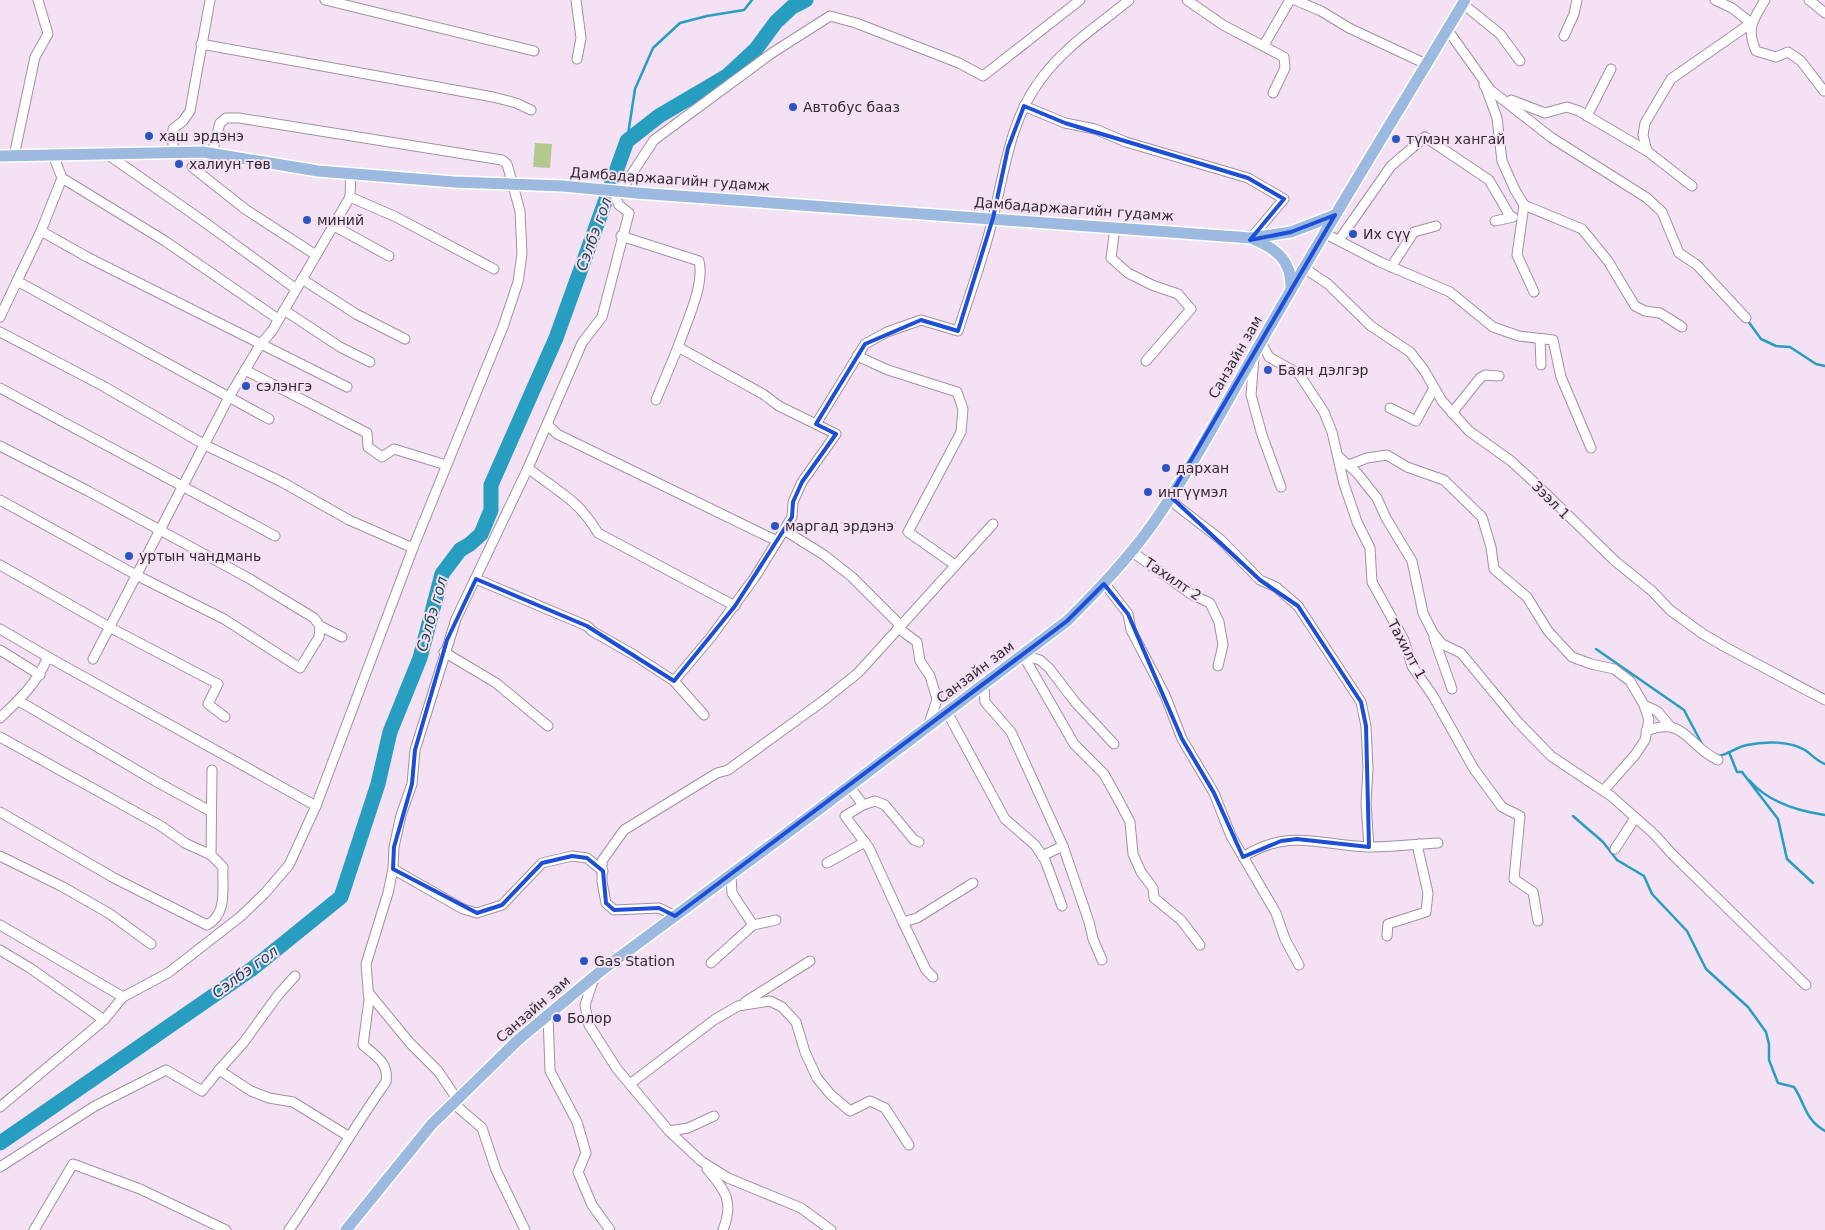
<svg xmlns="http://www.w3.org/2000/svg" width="1825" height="1230" font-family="'DejaVu Sans',sans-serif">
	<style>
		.green { fill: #b3c88d }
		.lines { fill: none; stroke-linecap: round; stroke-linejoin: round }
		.stream { stroke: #279dc0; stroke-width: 2.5 }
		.river { stroke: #279dc0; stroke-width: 15 }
		.minor-casing { stroke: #a291a2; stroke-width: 11 }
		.major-casing { stroke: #fff; stroke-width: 14 }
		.minor { stroke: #fff; stroke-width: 9 }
		.major { stroke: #9cbae0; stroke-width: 11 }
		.major-bridge-casing { stroke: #fff; stroke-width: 14; stroke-linecap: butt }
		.major-bridge { stroke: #9cbae0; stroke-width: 11 }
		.marked { fill: none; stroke: #1d4ed8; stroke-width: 4; stroke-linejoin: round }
		.poi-dot { fill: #2b54c3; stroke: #f4e2f4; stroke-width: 2 }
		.labels { text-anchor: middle; stroke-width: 4; stroke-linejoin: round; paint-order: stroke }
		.poi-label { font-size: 14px; fill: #322b32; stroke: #f4e2f4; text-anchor: start }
		.street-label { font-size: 14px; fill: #322b32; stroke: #f4e2f4 }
		.water-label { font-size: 15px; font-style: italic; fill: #184756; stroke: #f4e2f4 }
	</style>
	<rect width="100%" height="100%" fill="#f4e2f4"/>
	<polygon class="green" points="535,143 552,144 550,168 533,167"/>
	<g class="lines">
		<g class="stream">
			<polyline points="627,141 635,89 653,48 680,23 707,16 744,10 752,0"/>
			<polyline points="1748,321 1761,339 1776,346 1790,347 1816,364 1825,366"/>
			<polyline points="1596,649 1684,710 1703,746"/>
			<polyline points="1729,752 1737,772 1742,772"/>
			<path d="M1718,756c10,-1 18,-9 29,-11 18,-4 43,-4 58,5 7,5 12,11 20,14"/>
			<polyline points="1742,772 1778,819 1787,859 1813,883"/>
			<path d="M1749,780c19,22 47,31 76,35"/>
			<path d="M1573,816l30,26 14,18 27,16 8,18 35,37 19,38 42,38 18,25 3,12v16l9,23 16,4c11,16 11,33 31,44"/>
		</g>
		<polyline class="river" points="0,1143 252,969 341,897 378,784 390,732 420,658 442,574 460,550 470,544 481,534 491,510 491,485 556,338 627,141 659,116 727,76 756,49 776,22 792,7 806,0"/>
		<g class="minor-casing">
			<g id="minor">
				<polyline points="325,0 534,51"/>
				<polyline points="576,0 581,38 577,59"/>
				<polyline points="1187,0 1223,25 1284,57 1285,68 1273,93"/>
				<polyline points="1295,0 1321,11 1349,28 1426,64"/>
				<path d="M1765,0c-12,20 -19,28 -9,51l20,6 12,-5 13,9 23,30"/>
				<polyline points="1809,0 1825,13"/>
				<polyline points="1463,4 1500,34 1520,61"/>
				<polyline points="1447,29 1489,88"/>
				<polyline points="1564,36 1574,14 1577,0"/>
				<polyline points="201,44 493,97 516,103 531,110"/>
				<polyline points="1264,45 1290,0"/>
				<polyline points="1484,85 1552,138 1647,198 1662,212 1679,253 1697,265 1746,318"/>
				<polyline points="1485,85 1497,118 1502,161 1515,190 1524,205 1582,229 1608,261 1635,306 1645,311 1660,313 1682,327"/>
				<polyline points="1511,100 1545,113 1567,107 1579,111 1647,151 1692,186"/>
				<polyline points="1024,106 1065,123 1095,129 1126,142 1248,178 1284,199 1251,238"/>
				<polyline points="1587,116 1611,69"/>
				<polyline points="173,151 173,129 183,121 190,111 210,0"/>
				<polyline points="1647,151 1643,135 1645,123 1671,79 1751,23 1732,8 1715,0"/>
				<polyline points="107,154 203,221 296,289"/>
				<polyline points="53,155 62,178 41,231 17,281 269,419"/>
				<polyline points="14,156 35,57 48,34 38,0"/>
				<polyline points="192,167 245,209 316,255"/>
				<polyline points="62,178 165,241 278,319"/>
				<polyline points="350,197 396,217 494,269"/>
				<polyline points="1524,205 1517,255 1534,292"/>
				<polyline points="1495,221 1513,217"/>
				<polyline points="334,226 389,256"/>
				<polyline points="1115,228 1111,258 1128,273 1152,285 1178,294 1191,309 1146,361"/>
				<polyline points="41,231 87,257 347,387"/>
				<polyline points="1324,233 1380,262 1450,292 1493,327 1519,336 1553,340 1561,377 1591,448"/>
				<polyline points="1339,240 1391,166 1425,137 1489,180 1510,216"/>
				<polyline points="1391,267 1414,232 1436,226"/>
				<polyline points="1304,268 1328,284 1371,326 1410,352 1424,370 1442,401 1469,431 1511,461 1535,483 1615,561 1652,591 1670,610 1703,634 1727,648 1825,700"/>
				<polyline points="302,279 356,314 405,339"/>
				<polyline points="284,310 340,347 370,362"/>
				<polyline points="0,317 17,281"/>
				<polyline points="0,332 103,386 205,445 282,482 349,520 413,548 503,327 518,282 522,254 520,211 507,164 502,160 239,118 226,118 220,123 212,153"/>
				<polyline points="1540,339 1541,365"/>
				<polyline points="1261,342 1269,357 1299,374 1324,412 1332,432 1344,484 1357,522 1370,548 1372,582 1404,640 1412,666 1433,696 1474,769 1502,807 1520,816 1514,879 1533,892 1538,921"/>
				<polyline points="857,356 888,370 957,392 963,409 961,432 908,532 955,565"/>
				<polyline points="1254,357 1251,395 1262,435 1281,487"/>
				<polyline points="245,370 365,432 367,433 368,447 382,457 394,449 446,465"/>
				<polyline points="0,388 275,536"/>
				<polyline points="656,400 678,347"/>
				<polyline points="1390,408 1416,421 1434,388"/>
				<polyline points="1452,413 1480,378 1485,375 1499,376"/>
				<path d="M816,424l49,-80 22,-12 34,-12 37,11c12,-38 26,-75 35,-113 12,-49 17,-98 48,-139 23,-32 58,-54 88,-79"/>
				<polyline points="548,425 557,434 777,541"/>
				<polyline points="0,446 88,491 250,579 314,618 320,626 342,637"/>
				<polyline points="1338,456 1357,473 1377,498 1386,518 1412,561 1423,613 1433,633 1442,644 1461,653 1518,722 1551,756 1611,796 1654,834 1673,855 1806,985"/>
				<polyline points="1349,465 1367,458 1387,455 1407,467 1444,480 1482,517 1491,547 1494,569 1527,597 1548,631 1572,657 1591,664 1614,669 1630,681 1644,705 1649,720 1645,740 1635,755 1604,790"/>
				<polyline points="1170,496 1176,505 1220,539 1260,580 1276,587 1298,606 1361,702 1366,726 1368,768 1366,804 1369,847"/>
				<polyline points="0,500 138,576 224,619 300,668 319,637 320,626"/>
				<polyline points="784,530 824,555 852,577 900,625"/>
				<polyline points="1131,551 1191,594 1210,603 1219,622 1223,645 1218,666"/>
				<polyline points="0,565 111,628 218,684 208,704 225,717"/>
				<path d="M476,579l111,47 5,5 42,24 40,26 37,-44 44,-60 37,-60 1,-15 9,-20 34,-48 -57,-28 -16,-12 -85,-47c8,-24 27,-62 21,-86l-78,-25"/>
				<polyline points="1105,584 1128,614 1131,630 1165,695 1182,739 1214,793 1231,836 1276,913 1285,939 1299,965"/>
				<path d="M735,606l-137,-73c-20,-34 -40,-41 -70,-65l54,-125 20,-26 27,-104 -10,-8 -3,-7 38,-58 118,-87 58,-37 26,7 103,40 24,13 97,-76"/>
				<polyline points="898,628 917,642 920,661 930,676 937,699 928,727"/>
				<polyline points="0,629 48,657"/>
				<polyline points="1434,638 1452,689"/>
				<polyline points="0,650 40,675"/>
				<polyline points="444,652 496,683 548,726"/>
				<polyline points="93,659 229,397 260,345 272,331 350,197 351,174"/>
				<polyline points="674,681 704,715"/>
				<polyline points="984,684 985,702 1011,732 1063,846 1089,922 1093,939 1102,960"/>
				<polyline points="19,701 157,782 210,811"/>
				<polyline points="1644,705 1657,711 1669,725"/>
				<polyline points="947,712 1005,819 1035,845 1045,860 1062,906"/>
				<path d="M0,718c20,-19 37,-35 48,-61l268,149"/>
				<path d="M1646,731c39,-16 42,16 72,29"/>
				<polyline points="0,737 161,826 185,843 211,855"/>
				<polyline points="1114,744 1075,702 1049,668 1040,660 1023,655 1074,744 1104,774 1119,801 1130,822 1133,854 1141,872 1153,888 1154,898 1181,920 1200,945"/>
				<polyline points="850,787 863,805 845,816 869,848 903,922 917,918 973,883"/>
				<polyline points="863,805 875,801 885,805 914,840 919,842"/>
				<path d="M0,812l114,66 93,47c21,-11 15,-37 16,-58l-12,-12 1,-85"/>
				<polyline points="1615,849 1635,818"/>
				<polyline points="0,856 63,887 110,914 151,944"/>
				<polyline points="1042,856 1063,846"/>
				<path d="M1243,857c47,-30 78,-11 127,-10 22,0 46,-3 68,-4"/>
				<polyline points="827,863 865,842"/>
				<polyline points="393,869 463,909 477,913 502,905 542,863 572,856 587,858 603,871"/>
				<polyline points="675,916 659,908 614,910 606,903 602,882 602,861 624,830 717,773 728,770 823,701 858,673 993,524"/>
				<polyline points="903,922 926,970 933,977"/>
				<polyline points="0,925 123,997"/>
				<polyline points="753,925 776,920"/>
				<polyline points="1387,936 1388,924 1426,912 1428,893 1418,849 1419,844"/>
				<polyline points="0,950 30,968 104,1020"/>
				<polyline points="711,963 753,925 732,893 731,875"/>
				<polyline points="595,975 585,1005 589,1025 617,1069 669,1131 701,1161 728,1178 801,1208 831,1230"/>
				<polyline points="295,976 278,995 244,1042 219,1070 251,1091 269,1098 293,1102 348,1136"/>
				<polyline points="368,992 410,1043 438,1071 457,1099"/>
				<polyline points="745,1002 810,961"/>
				<polyline points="548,1015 550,1071 577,1122 586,1153 578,1172 592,1205 610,1230"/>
				<polyline points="630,1084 714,1020 738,1006 770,1001 782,1007 796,1022 805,1052 817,1078 831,1095 850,1111 870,1101 885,1108 909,1145"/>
				<polyline points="453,1103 482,1128 496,1170 525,1230"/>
				<polyline points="0,1107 104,1020 123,997 168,973 240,917 265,893 289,865 316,806 413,548"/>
				<polyline points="669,1131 688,1128 714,1116"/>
				<polyline points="0,1167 95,1106 166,1070 202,1091 219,1070"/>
				<path d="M707,1169c19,22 27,33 16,61"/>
				<polyline points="34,1230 73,1164 140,1189 226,1230"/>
				<path d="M289,1230c34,-49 63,-100 97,-148 3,-19 -10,-26 -23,-37l6,-45 -3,-36 22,-71 5,-24 1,-22 7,-32 11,-31 3,-34 41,-131 72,-151"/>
			</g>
		</g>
		<g class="major-casing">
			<g id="major">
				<polyline points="0,156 203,152 318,171 454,182 563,186"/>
				<polyline points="637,193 1251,238 1291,232 1335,215"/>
				<path d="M1253,239c24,10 39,22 38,50"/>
				<path d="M346,1230l86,-106 86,-84 84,-70 208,-154 257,-195c30,-30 60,-61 85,-96 45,-64 82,-137 121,-204 62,-108 128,-214 192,-321"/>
			</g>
		</g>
		<use href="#minor" class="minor"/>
		<use href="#major" class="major"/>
		<g class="major-bridge-casing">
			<polyline id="major-bridge" points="563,186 637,193"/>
		</g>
		<use href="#major-bridge" class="major-bridge"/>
	</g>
	<path class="marked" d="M1024,106l41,17 183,55 36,21 -34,41 41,-8 44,-17 -165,281 90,84 38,26 63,96 5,24 3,121 -72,-8 -16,2 -38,16 -29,-64 -32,-54 -54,-125 -24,-30 -37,37 -392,295 -16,-8 -45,2 -8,-7 -3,-32 -16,-13 -15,-2 -30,7 -40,42 -25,8 -84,-44 1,-22 18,-63 3,-34 32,-110 29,-61 111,47 87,55 61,-75 57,-89 1,-15 9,-20 34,-48 -20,-10 49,-80 56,-24 37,11 35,-113 15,-70z"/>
	<g class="poi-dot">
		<circle cx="793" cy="107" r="5"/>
		<circle cx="149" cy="136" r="5"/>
		<circle cx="1396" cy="139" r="5"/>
		<circle cx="179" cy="164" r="5"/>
		<circle cx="307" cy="220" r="5"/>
		<circle cx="1353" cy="234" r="5"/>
		<circle cx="1268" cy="370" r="5"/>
		<circle cx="246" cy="386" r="5"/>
		<circle cx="1166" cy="468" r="5"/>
		<circle cx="1148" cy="492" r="5"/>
		<circle cx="775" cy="526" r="5"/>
		<circle cx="129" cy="556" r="5"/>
		<circle cx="584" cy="961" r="5"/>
		<circle cx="557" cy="1018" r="5"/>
	</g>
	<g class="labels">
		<g class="poi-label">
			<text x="803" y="112">Автобус бааз</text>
			<text x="159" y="141">хаш эрдэнэ</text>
			<text x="1406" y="144">түмэн хангай</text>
			<text x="189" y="169">халиун төв</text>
			<text x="317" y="225">миний</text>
			<text x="1363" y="239">Их сүү</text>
			<text x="1278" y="375">Баян дэлгэр</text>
			<text x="256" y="391">сэлэнгэ</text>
			<text x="1176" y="473">дархан</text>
			<text x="1158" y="497">ингүүмэл</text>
			<text x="785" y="531">маргад эрдэнэ</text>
			<text x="139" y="561">уртын чандмань</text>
			<text x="594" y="966">Gas Station</text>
			<text x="567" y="1023">Болор</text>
		</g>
		<g class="street-label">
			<text transform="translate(670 179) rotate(4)" y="5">Дамбадаржаагийн гудамж</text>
			<text transform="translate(1074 209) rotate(4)" y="5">Дамбадаржаагийн гудамж</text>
			<text transform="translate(1235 357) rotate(-60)" y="5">Санзайн зам</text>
			<text transform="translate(1551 500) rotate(45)" y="5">Зээл 1</text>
			<text transform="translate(1173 579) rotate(34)" y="5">Тахилт 2</text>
			<text transform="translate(1407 649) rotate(62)" y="5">Тахилт 1</text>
			<text transform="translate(975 672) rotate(-37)" y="5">Санзайн зам</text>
			<text transform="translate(533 1009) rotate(-41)" y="5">Санзайн зам</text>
		</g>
		<g class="water-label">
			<text transform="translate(594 234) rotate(-70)" y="5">Сэлбэ гол</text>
			<text transform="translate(432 614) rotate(-74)" y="5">Сэлбэ гол</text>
			<text transform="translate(245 972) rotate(-36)" y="5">Сэлбэ гол</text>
		</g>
	</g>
</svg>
